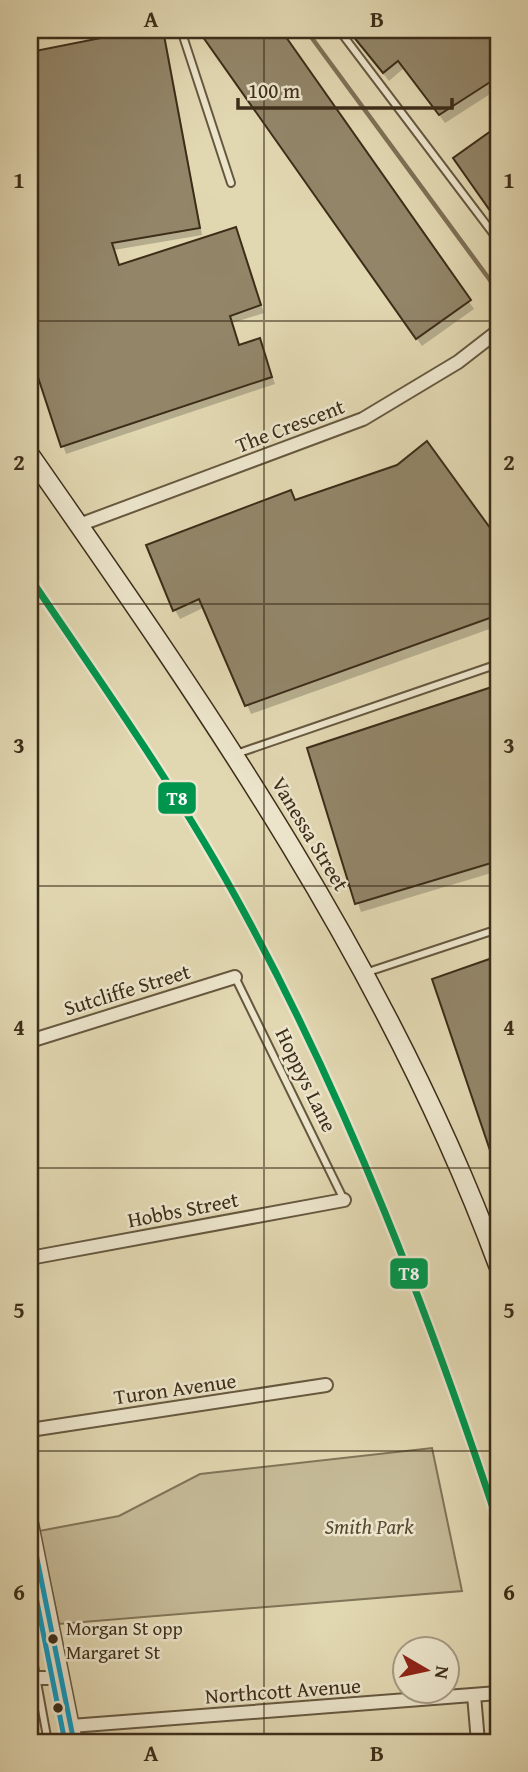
<svg xmlns="http://www.w3.org/2000/svg" width="528" height="1772" font-family="'Gentium Book Plus',serif">
	<style>
		.green { fill: #c5ba97; stroke: #817458; stroke-width: 2 }
		.shadow { fill: #0003 }
		.lines { fill: none; stroke-linecap: round; stroke-linejoin: round }
		.stream { stroke: #7e7055; stroke-width: 4.5 }
		.building { fill: #928568; stroke: #3d2d19; stroke-width: 2 }
		.service-casing { stroke: #66583f; stroke-width: 10 }
		.minor-casing { stroke: #66583f; stroke-width: 16 }
		.tertiary-casing { stroke: #66583f; stroke-width: 19 }
		.secondary-casing { stroke: #3d2d19; stroke-width: 21 }
		.service { stroke: #ece5cc; stroke-width: 6 }
		.minor { stroke: #ece5cc; stroke-width: 12 }
		.tertiary { stroke: #ece5cc; stroke-width: 16 }
		.secondary { stroke: #ece5cc; stroke-width: 18 }
		.bus-1-casing { stroke: #ece5cc; stroke-width: 10 }
		.bus-2-casing { stroke: #ece5cc; stroke-width: 10 }
		.bus-1 { stroke: #0c9ac4; stroke-width: 5 }
		.bus-2 { stroke: #0c9ac4; stroke-width: 5 }
		.rail-1-casing { stroke: #ece5cc; stroke-width: 12 }
		.rail-1 { stroke: #00954c; stroke-width: 7 }
		.grid { fill: none; stroke: #3d2d19; stroke-width: 2; stroke-opacity: 0.55 }
		.bus-dot { fill: #3d2d19; stroke: #ece5cc; stroke-width: 2.5 }
		.labels { text-anchor: middle; stroke-width: 5; stroke-linejoin: round; paint-order: stroke }
		.bus-label { font-size: 19px; fill: #3d2d19; stroke: #ece5cc; text-anchor: start }
		.street-label { font-size: 21px; fill: #3d2d19; stroke: #ece5cc }
		.park-label { font-size: 21px; font-style: italic; fill: #584932; stroke: #ece5cc }
		.line-badge { stroke: #ece5cc; stroke-width: 2.5 }
		.badge-label { font-size: 19px; text-anchor: middle; font-weight: bold; fill: #fff }
		.neatline { fill: none; stroke: #3d2d19; stroke-width: 2.5 }
		.grid-label { font-size: 23px; text-anchor: middle; font-weight: bold; fill: #3d2d19 }
	</style>
	<rect width="100%" height="100%" fill="#e1d7b1"/>
	<filter id="stains"><feTurbulence type="fractalNoise" baseFrequency=".00286" numOctaves="4"/><feColorMatrix values="0 0 0 0 .2 0 0 0 0 .09 0 0 0 0 .02 0 0 0 .5 -.17"/></filter>
	<radialGradient id="worn" r=".72"><stop offset=".6" stop-color="#630" stop-opacity="0"/><stop offset="1" stop-color="#630" stop-opacity=".3"/></radialGradient>
	<polygon class="green" points="432,1448 462,1591 59,1624 39,1531 119,1516 200,1474"/>
	<g class="shadow">
		<polygon points="150,30 162,30 165,35 202,235 114,250 120,267 235,229 264,313 232,323 240,346 259,340 275,384 66,454 30,347 30,54"/>
		<polygon points="200,30 279,30 474,309 422,346"/>
		<polygon points="348,30 498,30 498,89 445,123 404,68 389,81"/>
		<polygon points="398,466 492,533 498,545 498,626 251,714 205,607 180,619 175,610 291,492 296,502"/>
		<polygon points="498,687 498,871 361,912 309,749"/>
		<polygon points="498,958 498,1164 434,980"/>
	</g>
	<g class="lines">
		<polyline class="stream" points="306,30 498,291"/>
	</g>
	<g class="building">
		<polygon points="141,30 163,30 200,228 112,243 119,265 236,227 261,305 230,316 239,345 260,338 272,377 61,447 30,353 30,52"/>
		<polygon points="198,30 281,30 471,300 416,339"/>
		<polygon points="348,30 498,30 498,77 439,115 398,61 383,73"/>
		<polygon points="498,126 498,222 453,158"/>
		<polygon points="427,441 493,532 498,546 498,615 245,706 199,599 173,611 146,545 291,490 295,500 397,465"/>
		<polygon points="498,685 498,861 355,904 307,748"/>
		<polygon points="498,956 498,1167 496,1168 432,979"/>
	</g>
	<g class="lines">
		<g class="service-casing">
			<g id="service">
				<polyline points="181,30 231,183"/>
				<polyline points="339,30 498,240"/>
				<polyline points="236,754 498,664"/>
				<polyline points="365,973 498,929"/>
				<polyline points="235,977 344,1200"/>
				<polyline points="30,1644 48,1742"/>
			</g>
		</g>
		<g class="minor-casing">
			<g id="minor">
				<polyline points="79,525 363,419 458,362 498,331"/>
				<polyline points="30,1041 235,977"/>
				<polyline points="30,1258 344,1200"/>
				<polyline points="30,1430 326,1385"/>
				<polyline points="30,1678 61,1678"/>
				<polyline points="474,1695 478,1742"/>
				<polyline points="71,1726 498,1693"/>
			</g>
		</g>
		<g class="tertiary-casing">
			<polyline id="tertiary" points="30,1524 74,1742"/>
		</g>
		<g class="secondary-casing">
			<path id="secondary" d="M30,455c179,256 359,515 468,810"/>
		</g>
		<use href="#service" class="service"/>
		<use href="#minor" class="minor"/>
		<use href="#tertiary" class="tertiary"/>
		<use href="#secondary" class="secondary"/>
		<g class="bus-1-casing">
			<polyline id="bus-1" points="30,1524 74,1742"/>
		</g>
		<g class="bus-2-casing">
			<polyline id="bus-2" points="30,1567 65,1742"/>
		</g>
		<use href="#bus-1" class="bus-1"/>
		<use href="#bus-2" class="bus-2"/>
		<g class="rail-1-casing">
			<path id="rail-1" d="M30,578c75,110 152,219 215,336 105,194 184,400 253,609"/>
		</g>
		<use href="#rail-1" class="rail-1"/>
	</g>
	<path class="grid" d="M264,30v1712M30,321h468M30,604h468M30,886h468M30,1168h468M30,1451h468"/>
	<g class="bus-dot">
		<circle cx="53" cy="1639" r="6"/>
		<circle cx="58" cy="1708" r="6"/>
	</g>
	<g class="labels">
		<g class="bus-label">
			<text x="66" y="1635">Morgan St opp<tspan x="66" dy="24">Margaret St</tspan></text>
		</g>
		<g class="street-label">
			<text transform="translate(290 426) rotate(-21)" y="7">The Crescent</text>
			<text transform="translate(310 834) rotate(59)" y="7">Vanessa Street</text>
			<text transform="translate(127 990) rotate(-17)" y="7">Sutcliffe Street</text>
			<text transform="translate(306 1080) rotate(64)" y="7">Hoppys Lane</text>
			<text transform="translate(183 1210) rotate(-11)" y="7">Hobbs Street</text>
			<text transform="translate(175 1389) rotate(-8)" y="7">Turon Avenue</text>
			<text transform="translate(283 1691) rotate(-4)" y="7">Northcott Avenue</text>
		</g>
		<g class="park-label">
			<text x="369" y="1534">Smith Park</text>
		</g>
	</g>
	<g class="line-badge">
		<rect x="157" y="781" width="40" height="34" rx="7" fill="#00954c"/>
		<rect x="389" y="1257" width="40" height="33" rx="7" fill="#00954c"/>
	</g>
	<g class="badge-label">
		<text x="177" y="805">T8</text>
		<text x="409" y="1280">T8</text>
	</g>
	<rect width="528" height="1772" fill="none" stroke="#e1d7b1" stroke-width="77"/>
	<g transform="translate(426 1670) rotate(99)"><circle r="33" fill="#ece5cc" stroke="#a69b84" stroke-width="2"/>
	<path d="M0-5L12 26L0 18L-12 26Z" fill="#8f2418"/>
	<text y="-10" font-size="19" font-weight="bold" text-anchor="middle" fill="#3d2d19">N</text>
	</g>
	<path d="M238 98v10h214v-10" fill="none" stroke="#3d2d19" stroke-width="3.5"/>
	<text x="248" y="98" font-size="21" fill="#3d2d19" stroke="#ece5cc" stroke-width="5" paint-order="stroke">100 m</text>
	<rect x="38" y="38" width="452" height="1696" class="neatline"/>
	<g class="grid-label">
		<text x="151" y="27">A</text>
		<text x="377" y="27">B</text>
		<text x="19" y="188">1</text>
		<text x="509" y="188">1</text>
		<text x="19" y="470">2</text>
		<text x="509" y="470">2</text>
		<text x="19" y="753">3</text>
		<text x="509" y="753">3</text>
		<text x="19" y="1035">4</text>
		<text x="509" y="1035">4</text>
		<text x="19" y="1318">5</text>
		<text x="509" y="1318">5</text>
		<text x="19" y="1600">6</text>
		<text x="509" y="1600">6</text>
		<text x="151" y="1761">A</text>
		<text x="377" y="1761">B</text>
	</g>
	<rect width="100%" height="100%" filter="url(#stains)"/>
	<rect width="100%" height="100%" fill="url(#worn)"/>
</svg>
